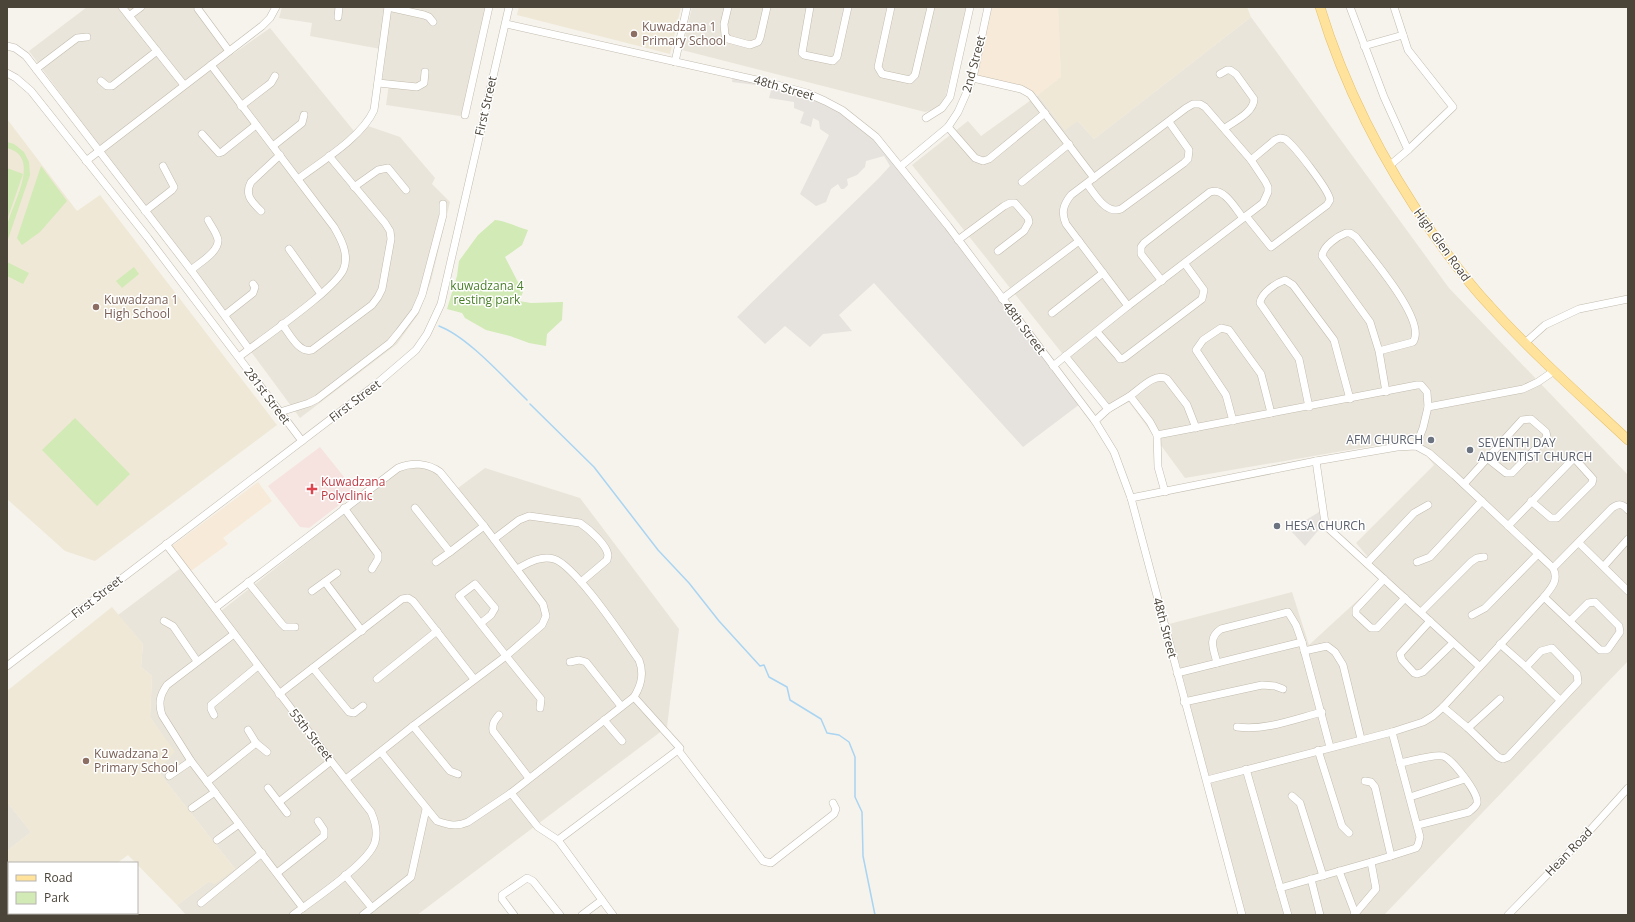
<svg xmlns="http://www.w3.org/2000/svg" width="1635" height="922" font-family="'Open Sans',sans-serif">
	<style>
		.residential { fill: #eae5da }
		.commercial { fill: #f7ead8 }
		.industrial { fill: #e6e2dd }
		.education { fill: #efe8d6 }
		.medical { fill: #f6e3e0 }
		.green { fill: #d2eab5 }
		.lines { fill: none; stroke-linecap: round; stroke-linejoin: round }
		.stream { stroke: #a9d4f2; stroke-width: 1.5 }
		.minor-casing { stroke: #c2bbae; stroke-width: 8 }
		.major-casing { stroke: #e6c16a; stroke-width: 10 }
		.minor { stroke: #fff; stroke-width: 7 }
		.major { stroke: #ffe39c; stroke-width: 9 }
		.education-dot { fill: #8d6e63; stroke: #fff; stroke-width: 1.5 }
		.worship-dot { fill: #6b7280; stroke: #fff; stroke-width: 1.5 }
		.health-dot { fill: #e0444e; stroke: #fff; stroke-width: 1.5 }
		.labels { text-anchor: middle; stroke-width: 3; stroke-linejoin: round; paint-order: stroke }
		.education-label { font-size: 12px; fill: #785e54; stroke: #fff; text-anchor: start }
		.street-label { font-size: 12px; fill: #4b4439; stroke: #fff }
		.park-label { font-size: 12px; fill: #4a7f2a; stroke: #fff }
		.worship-label { font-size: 12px; fill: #5b616d; stroke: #fff; text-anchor: start }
		.health-label { font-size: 12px; fill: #be3a42; stroke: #fff; text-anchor: start }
	</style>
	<rect width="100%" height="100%" fill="#f6f3ec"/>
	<g class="residential">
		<polygon points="87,7 198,7 233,54 270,28 358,136 368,126 400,137 435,178 432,184 450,202 431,281 419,313 397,344 300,418 29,51"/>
		<polygon points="282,7 486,7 467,117 386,105 389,84 382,83 386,50 310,36 312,23 279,18"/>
		<polygon points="692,7 967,7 943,107 925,112 682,50"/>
		<polygon points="1251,17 1449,288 1628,475 1628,661 1384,915 1245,915 1169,624 1292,592 1309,645 1384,576 1356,543 1434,465 1413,439 1185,478 1129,402 1109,412 912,165 968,121 981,136 1038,95 1065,130 1077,120 1094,139"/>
		<polygon points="407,464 435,466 454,491 485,468 580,498 679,629 667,727 417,915 186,915 177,905 208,882 235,869 157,770 174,752 150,717 152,676 141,667 143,644 118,615 186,564 221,611"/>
		<polygon points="7,802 31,832 7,851"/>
	</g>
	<g class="commercial">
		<polygon points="992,7 1058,7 1061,77 1038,95 976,82"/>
		<polygon points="258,482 272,501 223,538 228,544 191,571 172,546"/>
	</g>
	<g class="industrial">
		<polygon points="733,75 827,101 878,140 963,247 1080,404 1023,447 874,283 839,315 852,331 823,334 810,347 785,326 765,344 737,317 878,179 890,166 884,156 866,161 865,167 857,175 847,179 848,185 844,189 841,189 838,184 831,189 826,202 816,206 800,194 829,135 820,129 819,121 813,118 811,127 800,123 804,112 794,108 794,102 769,98 772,87 732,82"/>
		<polygon points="1319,512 1322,526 1305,546 1290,530"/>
	</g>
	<g class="education">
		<polygon points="519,7 681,7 670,54 517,15"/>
		<polygon points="1058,7 1247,7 1251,17 1094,139 1078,121 1065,130 1038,95 1061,77"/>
		<polygon points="7,119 77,211 100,195 277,425 95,561 65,551 7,499"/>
		<polygon points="112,607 143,644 141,667 152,676 150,717 175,752 157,770 235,869 215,884 208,882 177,905 128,855 117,863 9,863 9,874 7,872 7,851 31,832 7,802 7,691"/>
	</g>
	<polygon class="medical" points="320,447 356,492 309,528 300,527 268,486"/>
	<g class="green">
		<path d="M7,142l7,2 10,8 5,10 1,13 -23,67c0,-5 -1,-10 0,-15 4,-22 36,-70 0,-79z"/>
		<polygon points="41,166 67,201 40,232 22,245 17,238"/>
		<polygon points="7,168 23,174 7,220"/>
		<path d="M495,220c11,1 22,7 33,10l-6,15 -17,12 18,35 -4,9 12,2 32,-1 -1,18 -15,14 -1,12 -17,-3 -19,-7 -24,-6 -21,-12 -3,-5 -15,-4 10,-33 2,-15 19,-26z"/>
		<polygon points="7,262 29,273 23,284 7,276"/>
		<polygon points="134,267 139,274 122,288 116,281"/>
		<polygon points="75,418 130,474 97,506 42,450"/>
	</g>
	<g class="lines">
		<g class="stream">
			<path d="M439,326c29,11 65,52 88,74"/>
			<polyline points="530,404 594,467 658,550 689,583 719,621 760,666 764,665 769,677 787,687 790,700 821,719 827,733 839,735 849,742 855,757 855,797 862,812 863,856 875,915"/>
		</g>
		<g class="minor-casing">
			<g id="minor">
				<polyline points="122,7 184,85"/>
				<polyline points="388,7 424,15 429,17 433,22"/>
				<polyline points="728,7 724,24 725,35 728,39 750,45 758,42 760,38 767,7"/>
				<polyline points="810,7 802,53 804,55 833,61 837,57 848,7"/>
				<polyline points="891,7 878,67 882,74 910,80 915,75 931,7"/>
				<polyline points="1350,7 1384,97 1408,150"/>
				<polyline points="198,9 229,51"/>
				<polyline points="129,16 141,7"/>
				<polyline points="338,17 339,7"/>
				<polyline points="506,24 770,83 807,93 825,101 842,110 876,137 948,226 1095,421 1114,452 1131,498 1242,915"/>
				<polyline points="7,46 15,48 26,56 191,270 249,349"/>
				<polyline points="1364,46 1403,35"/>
				<polyline points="675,62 687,7"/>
				<path d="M211,65l123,162c7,12 15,27 10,41 -6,20 -85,73 -105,89"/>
				<polyline points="36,69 77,38 87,37"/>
				<polyline points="7,73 16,78 31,91 148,238 302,441"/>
				<path d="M1220,74l7,-4h3l6,4 18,25c0,13 -19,22 -29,29"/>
				<polyline points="973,78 1021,89 1030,94 1094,178"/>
				<polyline points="101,81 107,86 112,86 157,51"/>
				<polyline points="378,83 417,87 424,83 425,72"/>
				<path d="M1193,104h7l5,3 46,53 14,21 3,6v5l-5,11 -135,103 -62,-82c-5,-11 -3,-19 5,-29l115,-87z"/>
				<polyline points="241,106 271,83 275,76"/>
				<polyline points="465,115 489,7"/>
				<polyline points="926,118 942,108 950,97 970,7"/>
				<polyline points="948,127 975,158 983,161 989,159 1045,113"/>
				<polyline points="202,134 219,153 222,152 256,125"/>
				<polyline points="273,146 302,123 304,115"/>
				<polyline points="86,161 262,26 270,18 276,7"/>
				<polyline points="901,166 948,127 958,112 973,78 988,7"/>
				<polyline points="1389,166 1408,150 1453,107 1408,50 1394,7"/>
				<path d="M298,179c24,-18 64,-42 76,-69l14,-103"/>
				<polyline points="1022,182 1069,144"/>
				<path d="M1087,184c8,10 19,31 34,25l63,-46 4,-4 1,-9 -20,-28"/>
				<polyline points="354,187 378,170 388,168 406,190"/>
				<polyline points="145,211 172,190 174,187 163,166"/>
				<path d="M261,211c-9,-9 -17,-16 -10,-29l29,-27"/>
				<path d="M1246,216l25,31 56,-42 3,-5c-1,-10 -36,-55 -45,-61l-5,-1 -5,2 -24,20"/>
				<polyline points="958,240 1004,206 1010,203 1015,203 1028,218 1029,222 1024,231 998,251"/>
				<polyline points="289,249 321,294"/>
				<path d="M191,270c8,-7 28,-18 27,-30 -1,-7 -7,-14 -10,-20"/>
				<path d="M1162,281l-21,-27v-7l3,-4 66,-51c14,-5 25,16 33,26"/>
				<polyline points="1002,299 1079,241"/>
				<polyline points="1052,313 1103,273"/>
				<polyline points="225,315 253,293 255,287 253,284"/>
				<path d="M282,324c7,9 17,30 30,26l60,-45 6,-8 4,-8 9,-50 -1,-8 -5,-8 -56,-67"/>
				<polyline points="1097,332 1118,356 1120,359 1124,358 1202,299 1204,290 1185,264"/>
				<polyline points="1525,343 1545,325 1579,309 1628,299"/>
				<path d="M1379,351l34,-9c15,-21 -44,-87 -57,-105l-6,-4h-4c-8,3 -23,13 -24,23l48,66 9,29 7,41"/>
				<polyline points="1065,356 1108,409"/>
				<polyline points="1053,366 1128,306"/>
				<path d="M1130,396c10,-7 25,-24 37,-17l20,26 9,23"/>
				<path d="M1309,407l-10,-48 -39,-56c1,-10 16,-20 25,-23l8,5 41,55 16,59"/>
				<polyline points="280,412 309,403 317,399 390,343 399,332 415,311 422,295 443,215 443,204"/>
				<polyline points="1095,421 1108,409 1130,396 1150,422 1157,435 1158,467 1165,492"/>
				<polyline points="1233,421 1226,395 1196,350 1203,340 1221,328 1229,330 1261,374 1271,413"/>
				<polyline points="1157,435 1417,385 1421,385 1427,392 1428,407"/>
				<polyline points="1416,446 1423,428 1428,407 1523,389 1538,382 1554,371"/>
				<polyline points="1316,461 1325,523 1327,527 1479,666"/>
				<polyline points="1464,484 1522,420 1531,419 1546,432 1547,437 1512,473 1506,473 1487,458"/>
				<path d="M1131,498l185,-37 81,-14 19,-1 13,7 25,22 99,93c6,12 -1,19 -9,29l-101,110 -10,9 -10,6 -31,10 -185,48"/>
				<polyline points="344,508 378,554 378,559 372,569"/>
				<polyline points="415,508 450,552 484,526"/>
				<polyline points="1508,526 1572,460 1576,460 1593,479 1592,483 1557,518 1551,518 1531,501"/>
				<path d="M494,539l25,-19 10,-4 51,7c9,6 27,22 28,32l-1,5 -26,22"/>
				<polyline points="1579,543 1628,591"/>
				<path d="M166,544l165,217 40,51c4,9 7,19 4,30 -6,21 -62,58 -82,73"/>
				<polyline points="436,562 450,552"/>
				<polyline points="1417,562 1430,557 1482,501"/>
				<polyline points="1367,563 1414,513 1428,505"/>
				<polyline points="1604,566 1628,539"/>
				<path d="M1553,568l59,-60c7,-5 11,-4 16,2"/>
				<polyline points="1384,579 1356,609 1356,614 1371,628 1377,628 1405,598"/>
				<polyline points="248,582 282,624 285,627 295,627"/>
				<polyline points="325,582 362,631"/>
				<polyline points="312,591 337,573"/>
				<polyline points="1544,597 1600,650 1606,650 1608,649 1620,632 1619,626 1595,602 1588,603 1570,621"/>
				<path d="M215,608l183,-140c14,-6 30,-5 42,4l44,54 59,78 3,12 -4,9 -36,31 -93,70 -67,53"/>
				<polyline points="1421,612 1471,562 1477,558 1484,557"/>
				<polyline points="1472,615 1485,608 1538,554"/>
				<polyline points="164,621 173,626 197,661"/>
				<polyline points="1430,621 1400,654 1402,660 1414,673 1417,674 1423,672 1453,643"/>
				<path d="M481,623l10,-8 4,-7 -20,-24 -16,12c27,35 54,69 82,103l-1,9"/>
				<path d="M234,634l-67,51c-7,10 -9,18 -5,30l29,46 112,147"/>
				<polyline points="1304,651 1327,646 1335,652 1343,665 1361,739"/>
				<polyline points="570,662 579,660 586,662 621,706"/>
				<path d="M1217,663c-3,-13 -10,-25 4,-34l67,-17 8,13 6,17"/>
				<polyline points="7,666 374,386 416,350 427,334 441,304 509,7"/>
				<polyline points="1526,667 1560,700"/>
				<polyline points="313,668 349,712 354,713 363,706"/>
				<polyline points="1177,673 1302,642 1330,747"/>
				<polyline points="377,679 437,631"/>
				<polyline points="279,694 402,599 408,598 413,601 474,679"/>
				<polyline points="1184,702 1262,685 1275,686 1283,689"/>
				<polyline points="1443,707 1468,728 1498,757 1503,759 1508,757 1578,682 1577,674 1552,648 1541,651 1526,667 1500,644"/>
				<polyline points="214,715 211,709 211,705 258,666"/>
				<path d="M499,715c-5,6 -7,9 -6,16l36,47"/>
				<polyline points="604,720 622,741"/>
				<polyline points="413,726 450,771 458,774"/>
				<path d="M1237,727c28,4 58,-8 85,-15"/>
				<polyline points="1468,728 1500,699"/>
				<polyline points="248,730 256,743 267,752"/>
				<polyline points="678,750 763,861 771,863 834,814 836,809 833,803"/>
				<polyline points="1318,750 1342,826 1349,833"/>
				<path d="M381,752l56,69c11,4 20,6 31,1l43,-29 123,-96c8,-13 10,-24 5,-37 -15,-21 -63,-94 -85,-101 -13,-4 -26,4 -37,10"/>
				<path d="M1400,763c11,-2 33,-9 43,-7 9,3 36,37 34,47 -1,4 -5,6 -8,9l-51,13"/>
				<polyline points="1246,769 1288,915"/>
				<polyline points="169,776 191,761"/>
				<polyline points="1365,781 1371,782 1375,787 1391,856 1371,862"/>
				<polyline points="207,782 256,743"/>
				<polyline points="268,788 287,813"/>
				<polyline points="511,793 538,827 558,840 613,915"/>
				<polyline points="1292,796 1300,803 1323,876"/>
				<polyline points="1410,797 1465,779"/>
				<polyline points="279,802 331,761"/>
				<polyline points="192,808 215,792"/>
				<polyline points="217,840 239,824"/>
				<polyline points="558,840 678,750 680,748 634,697"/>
				<polyline points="1391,856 1416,848 1418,845 1420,837 1392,732"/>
				<polyline points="1339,871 1355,913"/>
				<polyline points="277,873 324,836 324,830 318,821"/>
				<polyline points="345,875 372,908"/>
				<polyline points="1311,879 1320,915"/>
				<polyline points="1280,888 1371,862 1376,889 1354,915"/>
				<polyline points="7,892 9,891"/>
				<polyline points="201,903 262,853"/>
				<polyline points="363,915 411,877 426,809"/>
				<polyline points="514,915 502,899 502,895 527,878 533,881 560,915"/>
				<polyline points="582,915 602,900"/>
				<polyline points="1508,915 1583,838 1628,788"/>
			</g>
		</g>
		<g class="major-casing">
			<path id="major" d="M1320,7c25,82 64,157 113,227 17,24 35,49 56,71 43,48 92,91 139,135"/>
		</g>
		<use href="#minor" class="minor"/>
		<use href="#major" class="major"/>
	</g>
	<g class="education-dot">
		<circle cx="634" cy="34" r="4"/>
		<circle cx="96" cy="307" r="4"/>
		<circle cx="86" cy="761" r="4"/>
	</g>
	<g class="worship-dot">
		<circle cx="1431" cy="440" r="4"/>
		<circle cx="1470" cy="450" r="4"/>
		<circle cx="1277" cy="526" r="4"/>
	</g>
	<path class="health-dot" d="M310 483h4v4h4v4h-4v4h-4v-4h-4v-4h4z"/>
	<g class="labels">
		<g class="education-label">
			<text x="642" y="31">Kuwadzana 1<tspan x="642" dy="14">Primary School</tspan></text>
			<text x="104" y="304">Kuwadzana 1<tspan x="104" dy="14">High School</tspan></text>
			<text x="94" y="758">Kuwadzana 2<tspan x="94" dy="14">Primary School</tspan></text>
		</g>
		<g class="street-label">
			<text transform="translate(974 64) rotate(-75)" y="4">2nd Street</text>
			<text transform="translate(784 88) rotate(16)" y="4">48th Street</text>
			<text transform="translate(486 106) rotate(-77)" y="4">First Street</text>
			<text transform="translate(1442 245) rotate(54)" y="4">High Glen Road</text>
			<text transform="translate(1024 328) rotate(53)" y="4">48th Street</text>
			<text transform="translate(267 396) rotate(53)" y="4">281st Street</text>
			<text transform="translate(355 401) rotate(-37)" y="4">First Street</text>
			<text transform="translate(97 597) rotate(-38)" y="4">First Street</text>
			<text transform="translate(1165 628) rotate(75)" y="4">48th Street</text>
			<text transform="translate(311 735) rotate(52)" y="4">55th Street</text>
			<text transform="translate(1569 852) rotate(-46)" y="4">Hean Road</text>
		</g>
		<g class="park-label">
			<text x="487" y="290">kuwadzana 4<tspan x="487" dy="14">resting park</tspan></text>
		</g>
		<g class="worship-label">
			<text x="1423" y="444" text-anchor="end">AFM CHURCH</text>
			<text x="1478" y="447">SEVENTH DAY<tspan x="1478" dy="14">ADVENTIST CHURCH</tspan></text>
			<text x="1285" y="530">HESA CHURCh</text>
		</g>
		<g class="health-label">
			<text x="321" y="486">Kuwadzana<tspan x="321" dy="14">Polyclinic</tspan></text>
		</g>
	</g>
	<rect width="1635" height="922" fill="none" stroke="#4b4439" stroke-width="16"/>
	<rect x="8" y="862" width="130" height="52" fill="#ffffff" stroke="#b7b4b0"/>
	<rect x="16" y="875" width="20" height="6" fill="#ffe39c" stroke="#b7b4b0"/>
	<text x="44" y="882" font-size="12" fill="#4b4439">Road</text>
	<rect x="16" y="892" width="20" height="12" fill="#d2eab5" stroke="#b7b4b0"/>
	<text x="44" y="902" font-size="12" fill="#4b4439">Park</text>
</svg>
